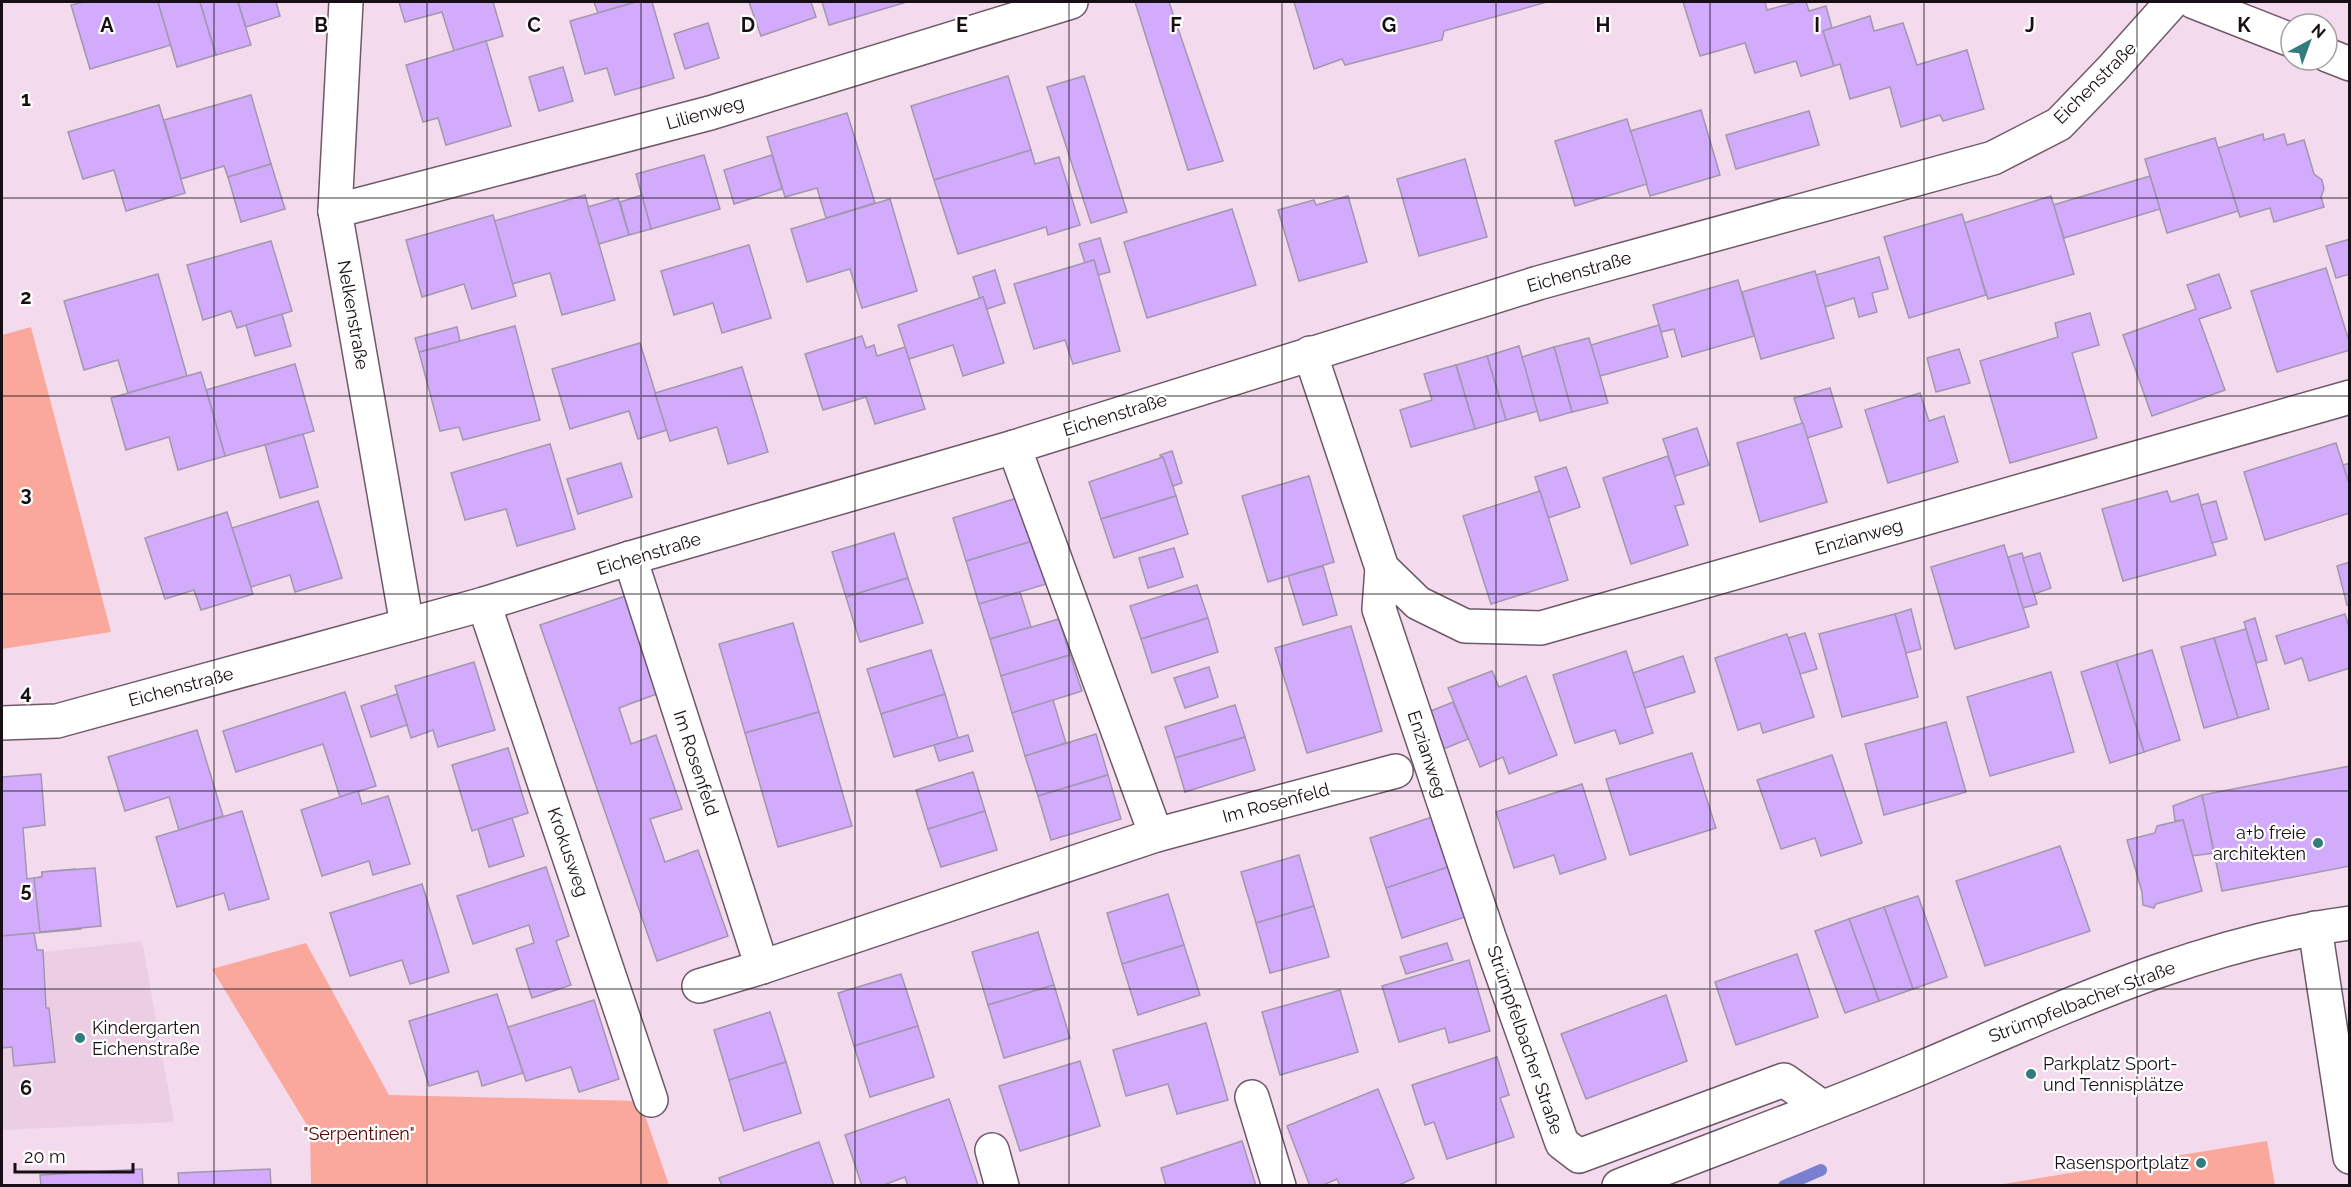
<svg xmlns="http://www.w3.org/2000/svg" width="2351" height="1187" font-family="Raleway,sans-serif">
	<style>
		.built { fill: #ebcde4 }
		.green { fill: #faa89b }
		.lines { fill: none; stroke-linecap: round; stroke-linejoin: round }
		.stream { stroke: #7980d0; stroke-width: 12 }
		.building { fill: #d3abfc; stroke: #a297ae; stroke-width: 1.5 }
		.street-casing { stroke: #6e5969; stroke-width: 36 }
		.secondary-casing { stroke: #6e5969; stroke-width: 36 }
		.street { stroke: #fff; stroke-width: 33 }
		.secondary { stroke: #fff; stroke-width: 33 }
		.grid { fill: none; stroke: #170f15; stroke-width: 1.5; stroke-opacity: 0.55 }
		.poi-dot { fill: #337c7d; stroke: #fff; stroke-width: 2 }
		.labels { text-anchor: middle; stroke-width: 4.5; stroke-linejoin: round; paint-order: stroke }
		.street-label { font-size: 18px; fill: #170f15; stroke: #fff }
		.poi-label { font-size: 18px; fill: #170f15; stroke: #fff; text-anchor: end }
		.park-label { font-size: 18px; fill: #590000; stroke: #fff }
		.grid-label { font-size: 20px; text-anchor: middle; font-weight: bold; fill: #170f15; stroke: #fff; stroke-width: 4.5; stroke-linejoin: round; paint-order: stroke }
	</style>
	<rect width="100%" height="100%" fill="#f3dbed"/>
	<polygon class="built" points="142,941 174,1122 2,1130 2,954 43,950 44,952"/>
	<g class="green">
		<polygon points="31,327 111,632 2,649 2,335"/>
		<polygon points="306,943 389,1095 640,1101 669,1185 311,1185 310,1130 212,969"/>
		<polygon points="2267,1141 2275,1185 1997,1185"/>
	</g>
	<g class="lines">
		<polyline class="stream" points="1784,1186 1821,1170"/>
	</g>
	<g class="building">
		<polygon points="84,2 158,2 171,45 90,69 71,5"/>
		<polygon points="158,2 200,2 216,55 177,67"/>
		<polygon points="200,2 238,2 251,45 216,55"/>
		<polygon points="238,2 276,2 280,16 246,27"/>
		<polygon points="399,2 493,2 503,36 454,51 442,12 405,22"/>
		<polygon points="594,2 636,2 598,13"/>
		<polygon points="636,2 652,2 674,78 615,95 607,68 585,74 570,21"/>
		<polygon points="749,2 811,2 816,17 761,36"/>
		<polygon points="822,2 907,2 829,25"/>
		<polygon points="1135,2 1169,2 1223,161 1188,170"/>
		<polygon points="1294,2 1547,2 1444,31 1442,40 1345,65 1342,59 1314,69"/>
		<polygon points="1683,2 1765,2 1767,10 1797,2 1806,2 1809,11 1826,6 1832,28 1823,31 1834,66 1801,76 1796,61 1755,73 1745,43 1700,56"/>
		<polygon points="1870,16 1874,31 1903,23 1917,65 1967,50 1984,109 1943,121 1940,115 1901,127 1890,87 1850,99 1840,64 1834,66 1823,31"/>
		<polygon points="708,23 719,58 685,69 674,34"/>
		<polygon points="486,41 511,126 446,145 438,118 423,122 406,65"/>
		<polygon points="563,67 573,101 539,111 529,77"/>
		<polygon points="1008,76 1031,150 934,180 911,106"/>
		<polygon points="1084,76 1127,212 1091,223 1047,87"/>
		<polygon points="251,95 271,164 228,177 224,166 181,179 164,120"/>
		<polygon points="159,105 185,193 126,211 114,170 83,179 68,132"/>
		<polygon points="1701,110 1720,175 1650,196 1630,131"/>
		<polygon points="1809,111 1819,145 1736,169 1726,135"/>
		<polygon points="847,113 875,203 826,218 817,188 785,197 767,137"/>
		<polygon points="1627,119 1647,184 1575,206 1555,141"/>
		<polygon points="2263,134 2264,140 2284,134 2287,145 2304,140 2314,174 2322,180 2324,189 2321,197 2324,207 2274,222 2270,208 2240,217 2218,148"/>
		<polygon points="2215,138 2238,211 2167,233 2145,159"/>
		<polygon points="1031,150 1035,164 1059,157 1080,225 1048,235 1046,227 958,254 934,180"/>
		<polygon points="704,155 720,209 651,229 636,174"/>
		<polygon points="772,155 782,189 734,204 724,170"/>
		<polygon points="1465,159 1487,237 1419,256 1397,179"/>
		<polygon points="271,164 285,209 241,222 228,177"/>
		<polygon points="2150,176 2160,209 2064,238 2053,205"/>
		<polygon points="585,195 615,300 562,315 550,273 512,284 494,221"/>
		<polygon points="642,195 651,229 629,235 620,202"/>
		<polygon points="1348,196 1367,262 1299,281 1278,210 1314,200 1316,205"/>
		<polygon points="2051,196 2074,274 1988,299 1964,223"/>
		<polygon points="618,198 629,235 599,244 588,207"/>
		<polygon points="890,199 917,291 862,308 850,269 807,282 791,229"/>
		<polygon points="1232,209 1256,285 1147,318 1124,242"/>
		<polygon points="1962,214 1986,295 1909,318 1884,237"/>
		<polygon points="493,215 516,296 472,309 464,284 422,297 406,240"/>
		<polygon points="1100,238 1110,272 1098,275 1094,260 1085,263 1079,244"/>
		<polygon points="2350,239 2350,274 2336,278 2326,246"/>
		<polygon points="271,241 292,311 237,328 231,311 203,320 187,265"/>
		<polygon points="749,245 771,318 722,333 713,303 674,315 661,271"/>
		<polygon points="1879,257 1888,289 1872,293 1877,312 1859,317 1854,298 1825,307 1816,275"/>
		<polygon points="1094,260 1120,351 1073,364 1065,340 1034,349 1014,284"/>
		<polygon points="2326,268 2350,344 2350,350 2277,372 2251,291"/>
		<polygon points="995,270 1005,303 987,309 983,297 980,299 973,277"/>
		<polygon points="1815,271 1834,338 1761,359 1742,292"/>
		<polygon points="158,274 187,376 128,393 118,360 84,370 64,301"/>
		<polygon points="2219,274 2231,308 2199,319 2225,390 2152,416 2123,335 2196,309 2187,285"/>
		<polygon points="1738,280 1754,336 1682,357 1674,329 1661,332 1653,305"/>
		<polygon points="983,297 1004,363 963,376 953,345 909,359 898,325"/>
		<polygon points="2090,313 2099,345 2072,353 2097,438 2010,463 1980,361 2058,337 2055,323"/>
		<polygon points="282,314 291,346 255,356 246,325"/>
		<polygon points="1659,325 1668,357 1600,376 1591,345"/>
		<polygon points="515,326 540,420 463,440 459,427 440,431 419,352"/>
		<polygon points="457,327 460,341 419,352 415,338"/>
		<polygon points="862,336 866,348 874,345 877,356 905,347 925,409 875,424 866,397 823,410 805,354"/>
		<polygon points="1589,338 1608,403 1572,412 1554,347"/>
		<polygon points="640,343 667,430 638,439 629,411 570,429 552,369"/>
		<polygon points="1519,346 1538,411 1506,420 1487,356"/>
		<polygon points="1554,347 1572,412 1540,421 1522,357"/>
		<polygon points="1959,349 1970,383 1936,392 1927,358"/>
		<polygon points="1487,356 1506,420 1475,429 1456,365"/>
		<polygon points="295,364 314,431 225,456 206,390"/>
		<polygon points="1456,365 1475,429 1411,447 1400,410 1432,400 1424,374"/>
		<polygon points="742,367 768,452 728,464 717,427 670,441 655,393"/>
		<polygon points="201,372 225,456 178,470 169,437 126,450 111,398"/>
		<polygon points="1830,388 1842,427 1807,438 1794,398"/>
		<polygon points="1920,393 1929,421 1944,416 1958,462 1888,483 1865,410"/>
		<polygon points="1803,423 1827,502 1760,522 1737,443"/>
		<polygon points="1697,428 1709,465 1675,476 1663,439"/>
		<polygon points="303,434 318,487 280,498 265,445"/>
		<polygon points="2336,443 2350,486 2350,513 2265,540 2244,472"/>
		<polygon points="550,444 575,529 517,546 506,509 465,520 451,473"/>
		<polygon points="1172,451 1182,483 1173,486 1163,457 1161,458 1160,455"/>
		<polygon points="1668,456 1684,504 1675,506 1688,545 1631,564 1603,478"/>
		<polygon points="1163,457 1176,496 1101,519 1089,482"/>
		<polygon points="621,463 632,497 578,514 567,479"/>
		<polygon points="2350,463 2350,486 2343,465"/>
		<polygon points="1566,467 1580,507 1548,518 1535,477"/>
		<polygon points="1309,476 1334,562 1268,582 1242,496"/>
		<polygon points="1540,491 1568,580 1491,604 1463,516"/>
		<polygon points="2167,491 2171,502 2198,494 2216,555 2123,581 2102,509"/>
		<polygon points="1176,496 1188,534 1114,558 1101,519"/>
		<polygon points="1020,497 1033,541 966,561 953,518"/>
		<polygon points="318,501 342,578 295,592 290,575 251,587 232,528"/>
		<polygon points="2216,501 2227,539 2212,543 2201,505"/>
		<polygon points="227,512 253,594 201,610 194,590 165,599 145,538"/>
		<polygon points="894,533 908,578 846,597 832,552"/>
		<polygon points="1033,541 1046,584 979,604 966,561"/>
		<polygon points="2004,545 2029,627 1955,649 1931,567"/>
		<polygon points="1174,548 1183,577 1148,588 1139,558"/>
		<polygon points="2022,553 2037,604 2023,608 2008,557"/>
		<polygon points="2040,553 2051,588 2034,594 2023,558"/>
		<polygon points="2350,562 2350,604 2347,605 2337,566"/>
		<polygon points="1323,566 1337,615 1303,625 1288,576"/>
		<polygon points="908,578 923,623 860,642 846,597"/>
		<polygon points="1197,585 1208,618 1141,639 1130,606"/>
		<polygon points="1020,592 1031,627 990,639 979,604"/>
		<polygon points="628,595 662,692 619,708 631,744 656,735 682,809 650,819 665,862 698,850 728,936 657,961 540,625"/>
		<polygon points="1911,609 1921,649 1906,653 1895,614"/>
		<polygon points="1895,614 1918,697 1842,717 1819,634"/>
		<polygon points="2345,614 2350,630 2350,668 2309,681 2302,658 2285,664 2276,636"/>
		<polygon points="1208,618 1218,652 1152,673 1141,639"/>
		<polygon points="2255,618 2267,660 2256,663 2244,622"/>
		<polygon points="1059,619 1070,655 1001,676 990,639"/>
		<polygon points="793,623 819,712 745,733 719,644"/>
		<polygon points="1351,626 1382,731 1307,753 1275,648"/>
		<polygon points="2246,629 2269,709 2238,718 2214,638"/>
		<polygon points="1805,633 1817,669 1800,674 1788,638"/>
		<polygon points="1787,634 1814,717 1763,733 1760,723 1738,730 1715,658"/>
		<polygon points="2214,638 2238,718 2204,728 2181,647"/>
		<polygon points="931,650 945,694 881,714 867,669"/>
		<polygon points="2152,650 2180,740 2144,752 2116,661"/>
		<polygon points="1626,651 1653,733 1620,744 1615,730 1575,743 1553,675"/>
		<polygon points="1070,655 1082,691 1012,713 1001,676"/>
		<polygon points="1683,656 1695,692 1645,708 1633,673"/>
		<polygon points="2116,661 2144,752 2110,763 2081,672"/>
		<polygon points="474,662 495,730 438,747 433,730 411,738 395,686"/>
		<polygon points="1209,667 1218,697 1185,708 1174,678"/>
		<polygon points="1492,671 1499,687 1526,676 1557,755 1509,774 1503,757 1480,767 1448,688"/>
		<polygon points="2051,672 2074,752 1990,776 1967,697"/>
		<polygon points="345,692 376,786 340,797 323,744 236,772 223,731"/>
		<polygon points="397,694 407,725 371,737 361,706"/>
		<polygon points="945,694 958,738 894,757 881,714"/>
		<polygon points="1053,700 1066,743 1025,756 1012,713"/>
		<polygon points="1453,702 1468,739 1436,752 1421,715"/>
		<polygon points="1235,705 1245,737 1175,758 1165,727"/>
		<polygon points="819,712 852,826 778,847 745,733"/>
		<polygon points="1946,722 1966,792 1884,815 1865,744"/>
		<polygon points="197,730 223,816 179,830 169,797 125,811 108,757"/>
		<polygon points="1096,734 1108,775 1038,796 1025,756"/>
		<polygon points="968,735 973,751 939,761 934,745"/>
		<polygon points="1245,737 1255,770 1185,792 1175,758"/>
		<polygon points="508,748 528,813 472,831 452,765"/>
		<polygon points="1692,753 1716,828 1630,855 1606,779"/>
		<polygon points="1832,755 1862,843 1821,856 1815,838 1781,849 1757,780"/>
		<polygon points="2350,766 2350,866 2222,891 2202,795"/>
		<polygon points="973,772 985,811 928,829 916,790"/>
		<polygon points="41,774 45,825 23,828 27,879 42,877 42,872 75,869 81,929 2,936 2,777"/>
		<polygon points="1108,775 1121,819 1051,840 1038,796"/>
		<polygon points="1582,784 1606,859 1560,874 1554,855 1514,868 1496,812"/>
		<polygon points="358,791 362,804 388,796 410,864 373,875 369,861 322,876 301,810"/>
		<polygon points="2202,795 2214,853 2192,856 2183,820 2175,821 2173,806"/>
		<polygon points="242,811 269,899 229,910 224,893 177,907 156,837"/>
		<polygon points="985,811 997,850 941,867 928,829"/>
		<polygon points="1432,817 1448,867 1386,888 1370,838"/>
		<polygon points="512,818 524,856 489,867 478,829"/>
		<polygon points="2183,820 2202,891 2156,904 2154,908 2143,905 2142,892 2127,840 2155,833 2157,826"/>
		<polygon points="2060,846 2090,931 1985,966 1956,881"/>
		<polygon points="1299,855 1314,906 1256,923 1241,872"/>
		<polygon points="546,867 569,936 556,941 571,985 532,998 516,949 534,943 529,925 473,944 457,896"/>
		<polygon points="1448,867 1465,917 1402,938 1386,888"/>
		<polygon points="95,868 101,926 40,932 34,878 42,877 42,872"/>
		<polygon points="422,884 449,972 410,984 402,960 350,976 330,913"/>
		<polygon points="1168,894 1184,945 1122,964 1107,913"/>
		<polygon points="1918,896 1947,977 1913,989 1884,907"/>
		<polygon points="1314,906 1329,957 1270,973 1256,923"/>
		<polygon points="1884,907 1913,989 1879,1001 1849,919"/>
		<polygon points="1849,919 1879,1001 1845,1013 1815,931"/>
		<polygon points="1038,932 1054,985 988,1005 972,952"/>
		<polygon points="34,933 37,950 43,950 46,1008 49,1008 55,1062 14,1066 12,1047 2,1048 2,936"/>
		<polygon points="1447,943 1453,960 1406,974 1400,957"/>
		<polygon points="1184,945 1200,995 1138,1015 1122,964"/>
		<polygon points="1797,954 1818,1017 1736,1045 1715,982"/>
		<polygon points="1469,960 1490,1031 1449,1043 1445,1028 1399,1042 1382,986"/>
		<polygon points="901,974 918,1026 854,1046 838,993"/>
		<polygon points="1054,985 1070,1038 1004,1058 988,1005"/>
		<polygon points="1340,990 1358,1052 1280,1075 1262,1012"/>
		<polygon points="497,994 523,1073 482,1086 478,1071 429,1086 409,1021"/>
		<polygon points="1666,995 1687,1061 1586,1099 1561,1034"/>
		<polygon points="594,1000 619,1079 579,1092 571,1067 526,1081 508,1027"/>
		<polygon points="770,1012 786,1062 729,1080 714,1030"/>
		<polygon points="1206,1023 1228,1100 1177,1114 1168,1084 1126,1096 1113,1050"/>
		<polygon points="918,1026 934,1077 870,1097 854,1046"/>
		<polygon points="1497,1057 1509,1095 1500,1098 1514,1137 1447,1159 1434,1122 1425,1125 1412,1085"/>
		<polygon points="1080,1061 1100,1126 1020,1151 999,1086"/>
		<polygon points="786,1062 801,1113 744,1131 729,1080"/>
		<polygon points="1378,1089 1414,1178 1397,1186 1340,1186 1337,1179 1321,1186 1310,1186 1287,1126"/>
		<polygon points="949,1099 978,1185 908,1186 905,1177 881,1186 862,1186 845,1135"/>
		<polygon points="1242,1141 1256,1186 1166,1186 1161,1168"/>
		<polygon points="819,1142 834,1186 722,1186 719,1178"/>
		<polygon points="142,1169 143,1186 41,1186 40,1175"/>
		<polygon points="270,1169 271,1186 179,1186 178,1173"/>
	</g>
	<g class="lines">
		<g class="street-casing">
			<g id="street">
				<polyline points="346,2 335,211 407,625"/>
				<polyline points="335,211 710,113 1071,2"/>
				<polyline points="1310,353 1382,568 1418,603 1465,626 1541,628 2350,397"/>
				<polyline points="1014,447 1156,835"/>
				<polyline points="630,558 762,967"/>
				<polyline points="1382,568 1379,609 1489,937 1562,1143 1579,1156 1784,1080 1822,1107"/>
				<polyline points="484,604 651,1100"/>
				<polyline points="2,723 57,721 484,604 630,558 1014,447 1538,283 1993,158 2059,124 2112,69 2172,2"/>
				<polyline points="2315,928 2350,1157"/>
				<polyline points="699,986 762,967 1156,835 1396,771"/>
				<polyline points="1252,1097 1279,1186"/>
				<polyline points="992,1150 1002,1186"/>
				<path d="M1619,1186c99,-39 199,-75 297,-116 140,-59 281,-127 434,-147"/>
			</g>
		</g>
		<g class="secondary-casing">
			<g id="secondary">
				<polyline points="2194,2 2291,40"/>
				<polyline points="2327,55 2350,64"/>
			</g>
		</g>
		<use href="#street" class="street"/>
		<use href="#secondary" class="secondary"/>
	</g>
	<path class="grid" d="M214,2v1184M427,2v1184M641,2v1184M855,2v1184M1069,2v1184M1282,2v1184M1496,2v1184M1710,2v1184M1924,2v1184M2137,2v1184M2,198h2348M2,396h2348M2,594h2348M2,791h2348M2,989h2348"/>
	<g class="poi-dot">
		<circle cx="2318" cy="843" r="6"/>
		<circle cx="80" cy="1038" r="6"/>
		<circle cx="2031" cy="1074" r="6"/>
		<circle cx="2201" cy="1163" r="6"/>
	</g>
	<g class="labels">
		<g class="street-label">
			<text transform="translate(2095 83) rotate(-45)" y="6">Eichenstraße</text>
			<text transform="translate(705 113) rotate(-16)" y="6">Lilienweg</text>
			<text transform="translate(1579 272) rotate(-16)" y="6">Eichenstraße</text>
			<text transform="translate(353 315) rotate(80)" y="6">Nelkenstraße</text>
			<text transform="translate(1115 415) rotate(-17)" y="6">Eichenstraße</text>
			<text transform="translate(1859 537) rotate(-16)" y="6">Enzianweg</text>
			<text transform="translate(649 554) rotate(-17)" y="6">Eichenstraße</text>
			<text transform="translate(181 687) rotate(-15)" y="6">Eichenstraße</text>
			<text transform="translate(1427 754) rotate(72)" y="6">Enzianweg</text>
			<text transform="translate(696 763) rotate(72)" y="6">Im Rosenfeld</text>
			<text transform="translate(1276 803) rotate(-15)" y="6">Im Rosenfeld</text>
			<text transform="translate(568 852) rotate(71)" y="6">Krokusweg</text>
			<text transform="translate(2082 1002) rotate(-21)" y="6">Strümpfelbacher Straße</text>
			<text transform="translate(1525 1040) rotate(71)" y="6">Strümpfelbacher Straße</text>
		</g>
		<g class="poi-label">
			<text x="2306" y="839">a+b freie<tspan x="2306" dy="21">architekten</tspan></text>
			<text x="92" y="1034" text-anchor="start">Kindergarten<tspan x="92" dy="21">Eichenstraße</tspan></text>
			<text x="2043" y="1070" text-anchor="start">Parkplatz Sport-<tspan x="2043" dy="21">und Tennisplätze</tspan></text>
			<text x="2189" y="1169">Rasensportplatz</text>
		</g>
		<g class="park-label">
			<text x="359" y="1140">"Serpentinen"</text>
		</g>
	</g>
	<g class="grid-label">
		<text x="107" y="32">A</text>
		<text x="321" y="32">B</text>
		<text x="534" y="32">C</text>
		<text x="748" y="32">D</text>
		<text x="962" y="32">E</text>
		<text x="1176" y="32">F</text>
		<text x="1389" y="32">G</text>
		<text x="1603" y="32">H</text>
		<text x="1817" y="32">I</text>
		<text x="2030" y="32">J</text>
		<text x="2244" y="32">K</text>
		<text x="26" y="106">1</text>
		<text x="26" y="304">2</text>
		<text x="26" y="501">3</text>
		<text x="26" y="699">4</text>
		<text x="26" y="897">5</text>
		<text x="26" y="1095">6</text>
	</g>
	<rect width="2351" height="1187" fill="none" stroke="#170f15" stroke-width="6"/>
	<g transform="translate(2309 42) rotate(41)"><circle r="28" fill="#ffffff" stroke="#a29fa1" stroke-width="1.5"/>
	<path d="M0-4.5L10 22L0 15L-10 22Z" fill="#337c7d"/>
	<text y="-9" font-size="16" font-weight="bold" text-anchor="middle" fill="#170f15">N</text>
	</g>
	<path d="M15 1163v9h118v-9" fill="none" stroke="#170f15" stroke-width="3"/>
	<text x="24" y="1163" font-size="18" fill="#170f15" stroke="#ffffff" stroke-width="4.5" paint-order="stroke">20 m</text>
</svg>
